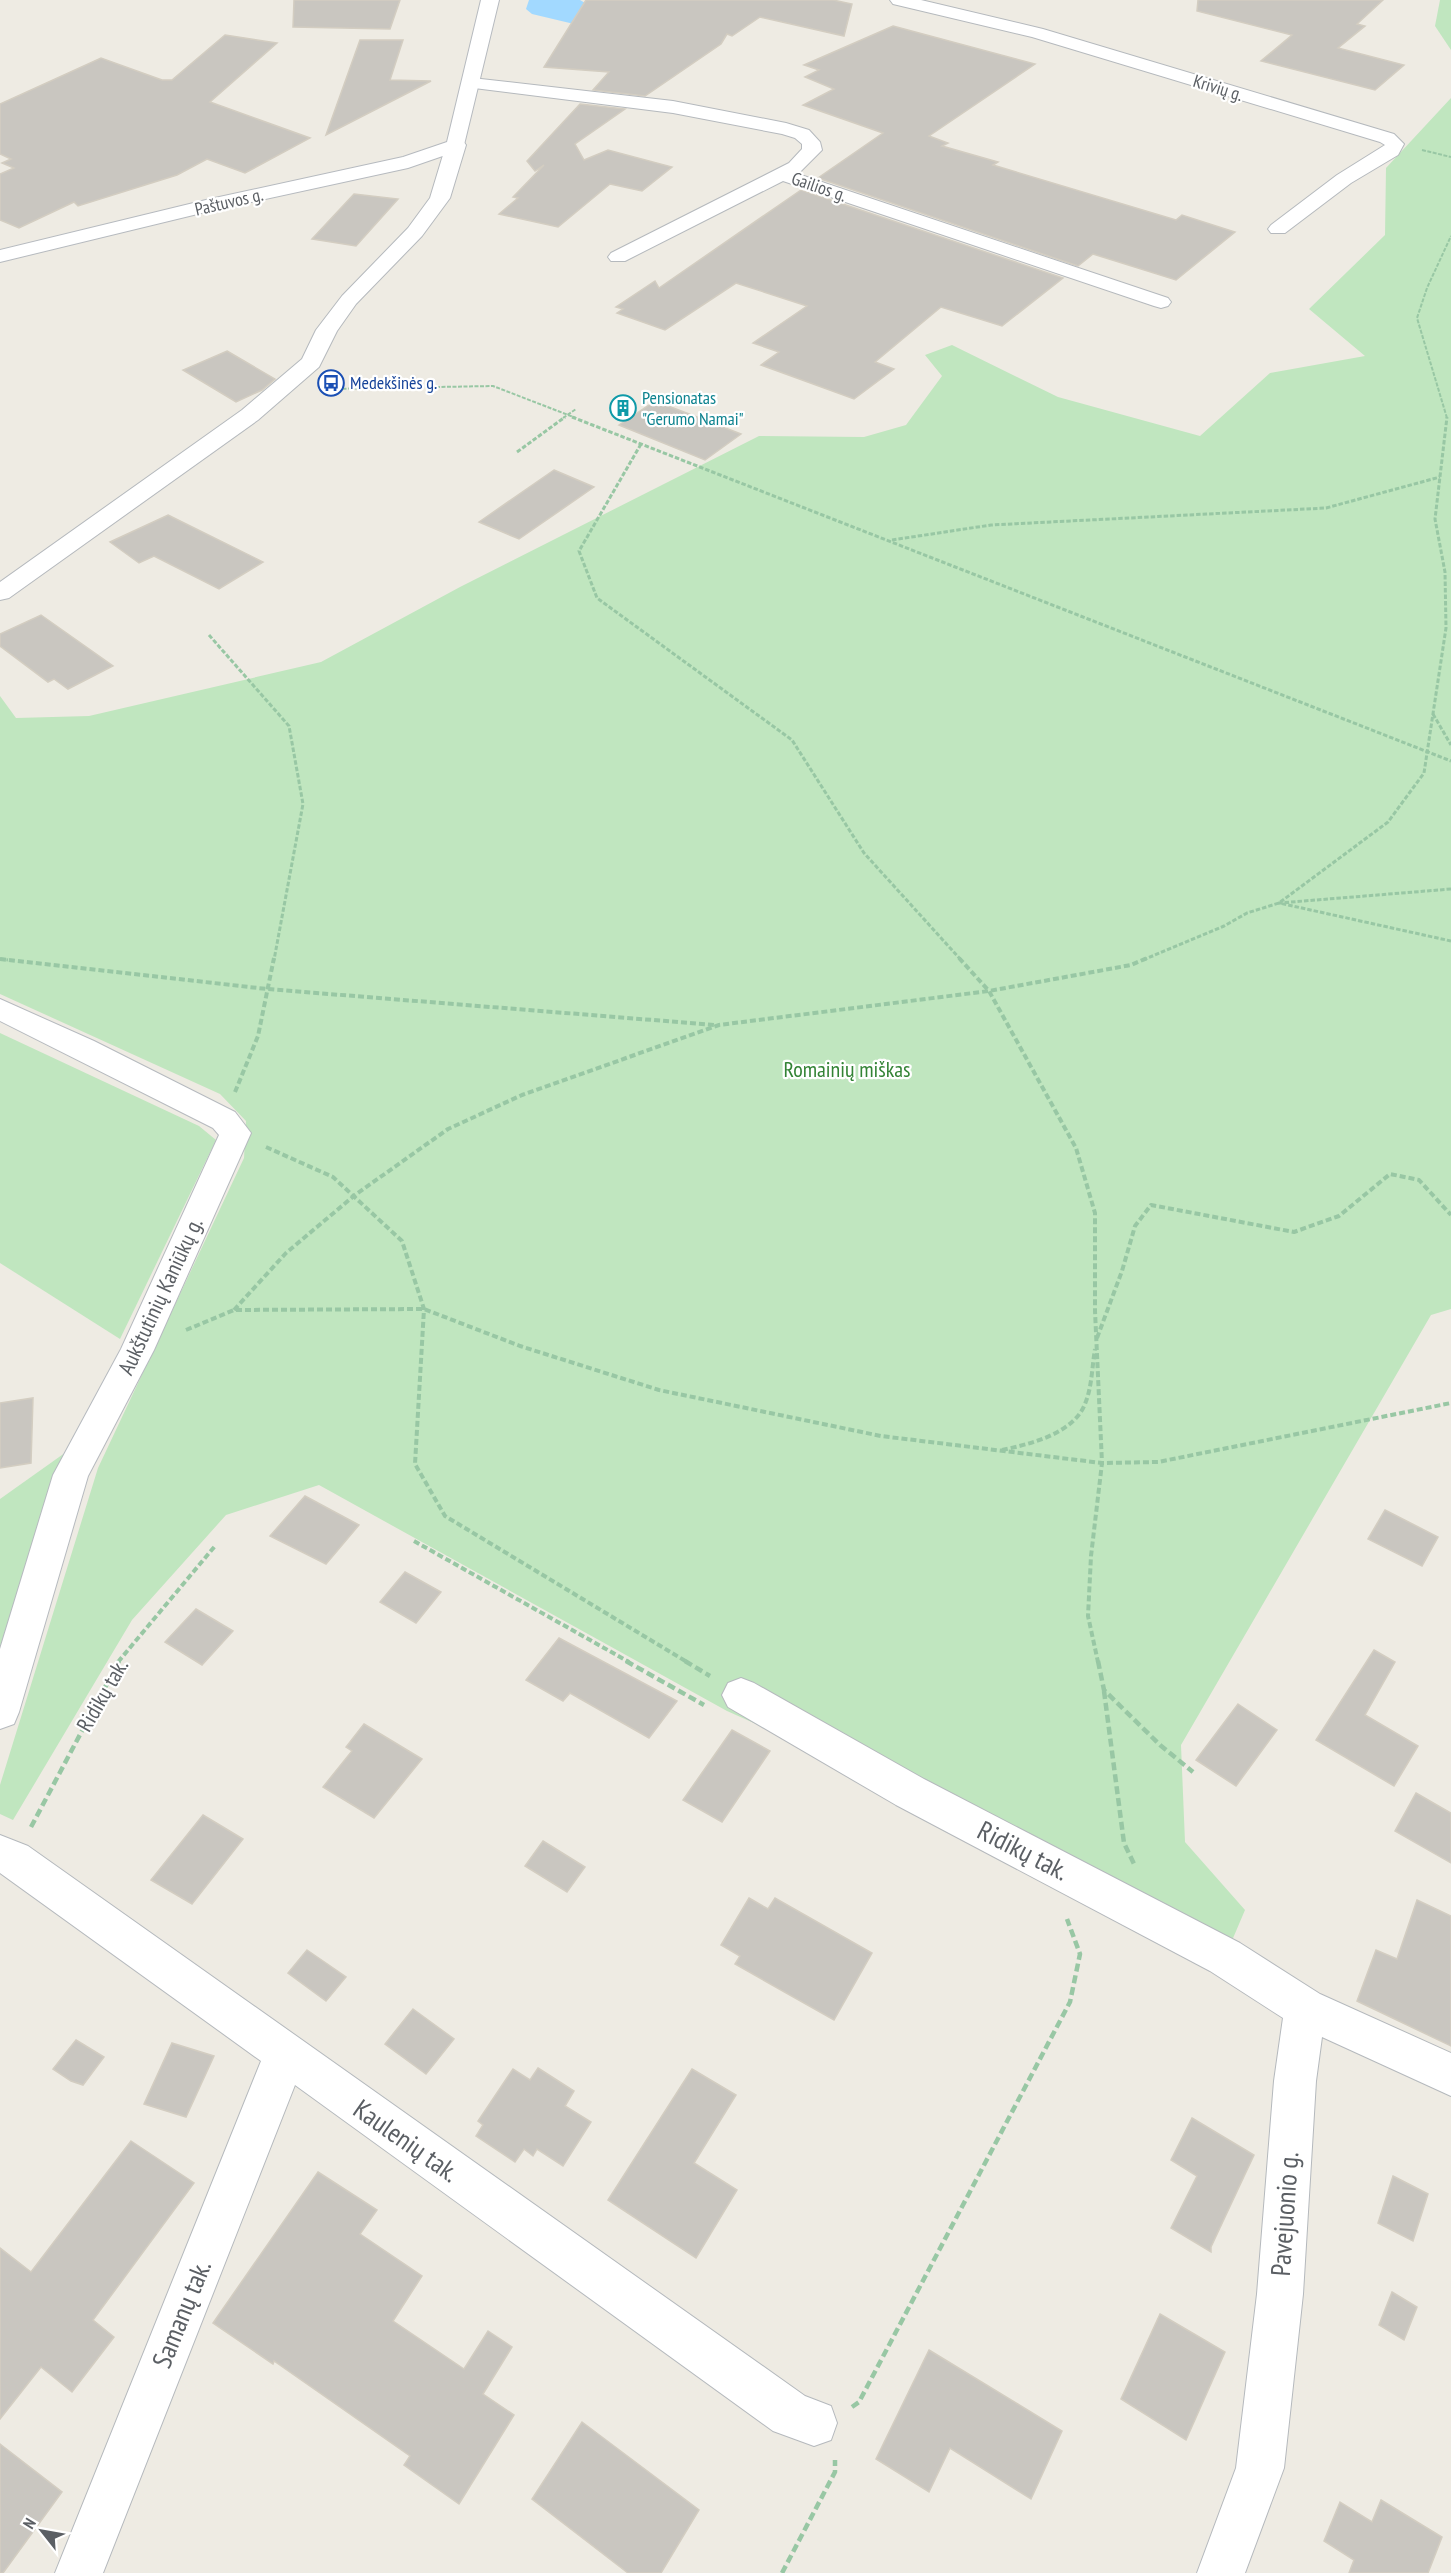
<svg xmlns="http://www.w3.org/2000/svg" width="1451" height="2573" font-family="'PT Sans Narrow',sans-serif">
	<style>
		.green { fill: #c0e6bf }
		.water { fill: #a2d9ff }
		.building { fill: #c9c6c0; stroke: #d3cdc1; stroke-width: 1.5 }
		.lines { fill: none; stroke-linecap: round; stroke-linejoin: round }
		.street-casing { stroke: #b5b9bd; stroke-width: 2 }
		.secondary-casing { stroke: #b6babf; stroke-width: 2 }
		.path-far3 { stroke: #98c7a4; stroke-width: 2; stroke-dasharray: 4 1.5; stroke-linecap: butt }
		.path-far2 { stroke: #98c7a4; stroke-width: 3; stroke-dasharray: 4.5 2; stroke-linecap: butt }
		.path-far1 { stroke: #98c7a4; stroke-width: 4; stroke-dasharray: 6 3; stroke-linecap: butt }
		.path { stroke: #98c7a4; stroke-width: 4.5; stroke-dasharray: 8 4; stroke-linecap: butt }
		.street { fill: #fff; fill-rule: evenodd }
		.secondary { fill: #fff; fill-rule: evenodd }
		.labels { text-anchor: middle; stroke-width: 4.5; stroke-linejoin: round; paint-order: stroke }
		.far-street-label { font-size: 18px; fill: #5b5f64; stroke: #fff }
		.far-transit-label { font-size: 18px; fill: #164399; stroke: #fff; text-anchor: start }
		.far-culture-label { font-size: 18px; fill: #0d838f; stroke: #fff; text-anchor: start }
		.park-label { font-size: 22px; fill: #338335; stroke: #fff }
		.street-label { font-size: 22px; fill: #5b5f64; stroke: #fff }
		.near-street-label { font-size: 27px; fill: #5b5f64; stroke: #fff }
	</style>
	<rect width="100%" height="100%" fill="#eeebe3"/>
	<g class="green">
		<polygon points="1440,0 1451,0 1451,50 1435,26"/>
		<polygon points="1451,98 1451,1309 1431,1315 1181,1745 1185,1842 1245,1910 1225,1957 910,1792 727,1711 319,1485 226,1515 132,1620 13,1820 0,1814 0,1785 98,1468 244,1158 246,1121 220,1094 0,994 0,696 16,718 89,716 321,662 460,587 759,436 864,437 906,425 942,376 925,355 952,345 1058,397 1200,436 1270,373 1365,356 1309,309 1385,235 1386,168"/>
		<polygon points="0,1033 199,1126 216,1140 120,1339 0,1263"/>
		<polygon points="69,1450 0,1647 0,1499"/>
	</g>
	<polygon class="water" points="529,0 580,0 585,3 574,24 532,14 526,9"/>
	<g class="building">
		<polygon points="294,0 400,0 390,29 293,27"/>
		<polygon points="586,0 833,0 852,4 844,36 760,17 732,36 727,34 721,44 645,96 593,90 609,72 544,67"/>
		<polygon points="1198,0 1383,0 1357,24 1365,26 1338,48 1404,65 1375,90 1261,61 1292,35 1197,11"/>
		<polygon points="893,26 1035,64 929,136 948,143 942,146 998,162 993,165 1176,220 1182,215 1235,232 1176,280 1093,254 1078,266 818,178 883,133 803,105 834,89 805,77 819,70 804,65"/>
		<polygon points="225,35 277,43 210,102 310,138 245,173 207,159 177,175 78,206 74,202 19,228 0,220 0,174 14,168 2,163 11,159 0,154 0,104 101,58 162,80 172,80"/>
		<polygon points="360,40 403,40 390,80 431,81 326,135"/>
		<polygon points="580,104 625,109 575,144 584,160 608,150 672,167 642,191 610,184 558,227 499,214 518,198 513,197 544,165 535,171 527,161"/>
		<polygon points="801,190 1063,278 1002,326 941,307 875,362 894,369 854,399 761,365 779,352 753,343 807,306 736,283 665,330 617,313 623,309 616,307 655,281 659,288"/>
		<polygon points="354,194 398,199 356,246 312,239"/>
		<polygon points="227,351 275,379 262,390 236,402 183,370"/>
		<polygon points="655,401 697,417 741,434 705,460 619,425"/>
		<polygon points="554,470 594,487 519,539 479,522"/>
		<polygon points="168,515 263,562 219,589 154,556 139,563 110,542"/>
		<polygon points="41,615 113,666 68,689 54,679 48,682 0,646 0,634"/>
		<polygon points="33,1398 31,1463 0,1468 0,1403"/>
		<polygon points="305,1496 359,1525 326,1564 270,1536"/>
		<polygon points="1385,1510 1438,1537 1422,1566 1368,1539"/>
		<polygon points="405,1572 441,1592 416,1623 380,1602"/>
		<polygon points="196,1609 233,1631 202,1665 165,1642"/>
		<polygon points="559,1638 677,1701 649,1738 570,1693 563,1701 526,1680"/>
		<polygon points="1374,1650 1395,1662 1365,1715 1418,1746 1394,1786 1316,1740"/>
		<polygon points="1238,1704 1277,1730 1236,1786 1196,1760"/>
		<polygon points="364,1724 422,1759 374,1818 323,1787 352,1751 346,1747"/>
		<polygon points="732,1730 770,1751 722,1822 683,1800"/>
		<polygon points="1416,1793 1451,1813 1451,1863 1395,1831"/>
		<polygon points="203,1815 243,1839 192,1904 151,1880"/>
		<polygon points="543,1841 585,1867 567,1892 525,1866"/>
		<polygon points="749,1898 768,1909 775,1898 872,1953 834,2020 735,1964 740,1956 721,1945"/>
		<polygon points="1417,1900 1451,1916 1451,2046 1357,2001 1376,1950 1397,1959"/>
		<polygon points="307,1950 346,1977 326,2001 288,1973"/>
		<polygon points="413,2009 454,2039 426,2074 385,2044"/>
		<polygon points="76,2040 104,2057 83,2085 71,2081 53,2069"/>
		<polygon points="172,2043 214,2056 186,2117 144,2104"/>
		<polygon points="538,2068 574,2091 565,2106 591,2122 563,2166 537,2149 533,2156 524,2149 515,2162 476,2136 483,2125 478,2121 513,2069 530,2080"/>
		<polygon points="692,2069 736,2095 694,2163 737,2190 696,2258 608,2200"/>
		<polygon points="1192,2118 1254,2155 1211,2247 1211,2252 1171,2228 1197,2176 1171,2160"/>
		<polygon points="131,2141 194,2183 93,2320 114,2337 72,2392 41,2367 0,2419 0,2248 31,2272"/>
		<polygon points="318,2172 377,2210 360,2234 422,2276 393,2321 464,2369 488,2331 512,2347 483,2394 514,2415 459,2504 404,2465 410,2456 274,2361 273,2364 213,2323"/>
		<polygon points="1393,2176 1428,2194 1413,2241 1378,2223"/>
		<polygon points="1392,2292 1417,2307 1404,2340 1379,2325"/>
		<polygon points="1160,2314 1225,2352 1186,2440 1121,2399"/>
		<polygon points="929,2350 1062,2431 1031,2499 950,2448 929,2492 876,2459"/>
		<polygon points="582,2422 699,2510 661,2573 628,2573 532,2499"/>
		<polygon points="0,2444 62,2492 3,2573 0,2573"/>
		<polygon points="1381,2500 1442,2537 1428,2573 1349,2573 1354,2560 1324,2541 1340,2502 1372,2522"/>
	</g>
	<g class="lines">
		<g class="street-casing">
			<g id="street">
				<polygon points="890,0 921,0 1043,29 1394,134 1404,144 1398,155 1351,183 1285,233 1271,233 1268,229 1271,225 1337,175 1385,145 1380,142 1032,37 893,4"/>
				<polygon points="472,78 673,101 786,123 809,130 820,142 822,150 798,174 1168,298 1171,302 1168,306 1161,308 1154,306 783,181 625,261 611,261 608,257 611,253 789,163 802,149 802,144 795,138 782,134 673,113 466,87 463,83 466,79"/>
				<polygon points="456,139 463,141 466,145 450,198 422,236 356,304 337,331 319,367 258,420 9,598 0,600 0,582 242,410 302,359 316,330 342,296 408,228 430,198 446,145 449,141"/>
				<polygon points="741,1678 754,1683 924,1779 1240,1943 1320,1994 1451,2053 1451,2096 1322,2037 1316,2081 1303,2294 1284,2468 1245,2573 1197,2573 1236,2468 1257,2294 1274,2081 1283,2018 1210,1971 896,1805 728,1707 722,1695 728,1683"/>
				<polygon points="0,1835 28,1846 805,2396 831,2406 837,2423 831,2440 814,2446 773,2431 295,2085 103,2573 55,2573 261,2061 0,1873"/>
			</g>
		</g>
		<g class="secondary-casing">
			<g id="secondary">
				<polygon points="481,0 499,0 463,149 408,168 210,211 0,262 0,250 210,199 403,157 447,142"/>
				<polygon points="0,999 94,1041 235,1112 251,1133 154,1350 88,1476 19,1712 14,1724 0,1729 0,1649 53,1475 121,1349 219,1135 213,1128 0,1021"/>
			</g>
		</g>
		<g class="path-far3">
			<polyline points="1422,150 1451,157"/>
			<polyline points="326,389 493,386 576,418"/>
			<polyline points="563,418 576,409"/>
			<polyline points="1447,418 1417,318 1427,288 1451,236"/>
		</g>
		<g class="path-far2">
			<polyline points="572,417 1451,761"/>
			<polyline points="641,444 579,551 597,598 792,740 864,853 961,960"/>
			<polyline points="517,452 565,417"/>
			<polyline points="892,540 991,525 1326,508 1440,477"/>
			<polyline points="209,635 289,726 303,804 274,960"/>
			<polyline points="1433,714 1451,745"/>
			<polyline points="1451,889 1279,903 1451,941"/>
			<polyline points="0,959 8,960"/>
			<polyline points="1143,960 1224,926 1247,913 1279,903 1388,822 1424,773 1446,628 1445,572 1435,519 1447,417"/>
		</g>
		<g class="path-far1">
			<polyline points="959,958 989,991 1076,1148 1095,1213 1095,1311 1102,1463 1091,1556 1088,1616 1098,1662"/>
			<polyline points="0,959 267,989 715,1025"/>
			<polyline points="235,1092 258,1036 274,958"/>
			<polyline points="266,1147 333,1177 402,1241 424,1309 415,1464 445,1516 687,1662"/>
			<polyline points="234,1310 286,1253 355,1195 448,1129 522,1095 719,1025 989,991 1131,965 1147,958"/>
			<polyline points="186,1330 234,1310 424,1309 520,1346 659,1390 881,1436 1102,1463 1158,1462 1451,1403"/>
			<polyline points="1097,1338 1122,1271 1135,1226 1151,1205 1294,1232 1339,1216 1390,1174 1419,1180 1451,1215"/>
			<path d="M1002,1450c28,-6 71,-16 83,-46 7,-17 7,-37 10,-55"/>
			<polyline points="414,1541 629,1662"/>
			<polyline points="118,1662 215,1546"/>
		</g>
		<g class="path">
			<polyline points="626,1661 704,1705"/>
			<polyline points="685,1661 710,1676"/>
			<polyline points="1098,1661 1104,1690 1160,1745 1193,1772"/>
			<polyline points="1104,1691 1124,1843 1135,1866"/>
			<polyline points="31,1827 119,1661"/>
			<polyline points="852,2407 859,2402 1070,2002 1080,1954 1067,1919"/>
			<polyline points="782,2573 835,2472 835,2460"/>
		</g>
		<use href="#street" class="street"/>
		<use href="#secondary" class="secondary"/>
	</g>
	<defs>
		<g id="bus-ring" transform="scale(1.35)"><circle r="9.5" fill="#fff" stroke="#1a4fb4" stroke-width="1.5"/><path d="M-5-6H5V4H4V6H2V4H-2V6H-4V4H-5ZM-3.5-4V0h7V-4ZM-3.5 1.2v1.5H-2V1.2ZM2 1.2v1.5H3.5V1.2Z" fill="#1a4fb4"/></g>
		<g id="building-ring" transform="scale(1.35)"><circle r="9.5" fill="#fff" stroke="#0f9aa8" stroke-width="1.5"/><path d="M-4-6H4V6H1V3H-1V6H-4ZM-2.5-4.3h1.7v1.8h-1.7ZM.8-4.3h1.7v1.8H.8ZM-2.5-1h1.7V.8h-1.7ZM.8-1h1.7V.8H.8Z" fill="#0f9aa8"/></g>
	</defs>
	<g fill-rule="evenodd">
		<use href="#bus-ring" x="331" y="383"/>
		<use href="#building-ring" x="623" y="408"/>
	</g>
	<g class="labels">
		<g class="far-street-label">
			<text transform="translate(1218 88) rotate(17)" y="6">Krivių g.</text>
			<text transform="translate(819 187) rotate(19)" y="6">Gailios g.</text>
			<text transform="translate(229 202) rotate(-13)" y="6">Paštuvos g.</text>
		</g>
		<g class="far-transit-label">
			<text x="350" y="389">Medekšinės g.</text>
		</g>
		<g class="far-culture-label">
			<text x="642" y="404">Pensionatas<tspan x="642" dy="21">"Gerumo Namai"</tspan></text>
		</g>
		<g class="park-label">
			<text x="847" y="1077">Romainių miškas</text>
		</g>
		<g class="street-label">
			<text transform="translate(160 1296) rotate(-65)" y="8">Aukštutinių Kaniūkų g.</text>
			<text transform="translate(102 1695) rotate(-60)" y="8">Ridikų tak.</text>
		</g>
		<g class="near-street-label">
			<text transform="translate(1023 1851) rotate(27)" y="9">Ridikų tak.</text>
			<text transform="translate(406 2141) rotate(35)" y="9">Kaulenių tak.</text>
			<text transform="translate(1285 2214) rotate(-86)" y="9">Pavejuonio g.</text>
			<text transform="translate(182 2314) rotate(-68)" y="9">Samanų tak.</text>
		</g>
	</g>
	<g transform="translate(42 2531) rotate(301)" stroke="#ffffff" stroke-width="4.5" paint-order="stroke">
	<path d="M0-4.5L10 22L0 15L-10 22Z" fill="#5b5f64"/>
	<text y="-9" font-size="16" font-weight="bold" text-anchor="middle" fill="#5b5f64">N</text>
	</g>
</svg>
